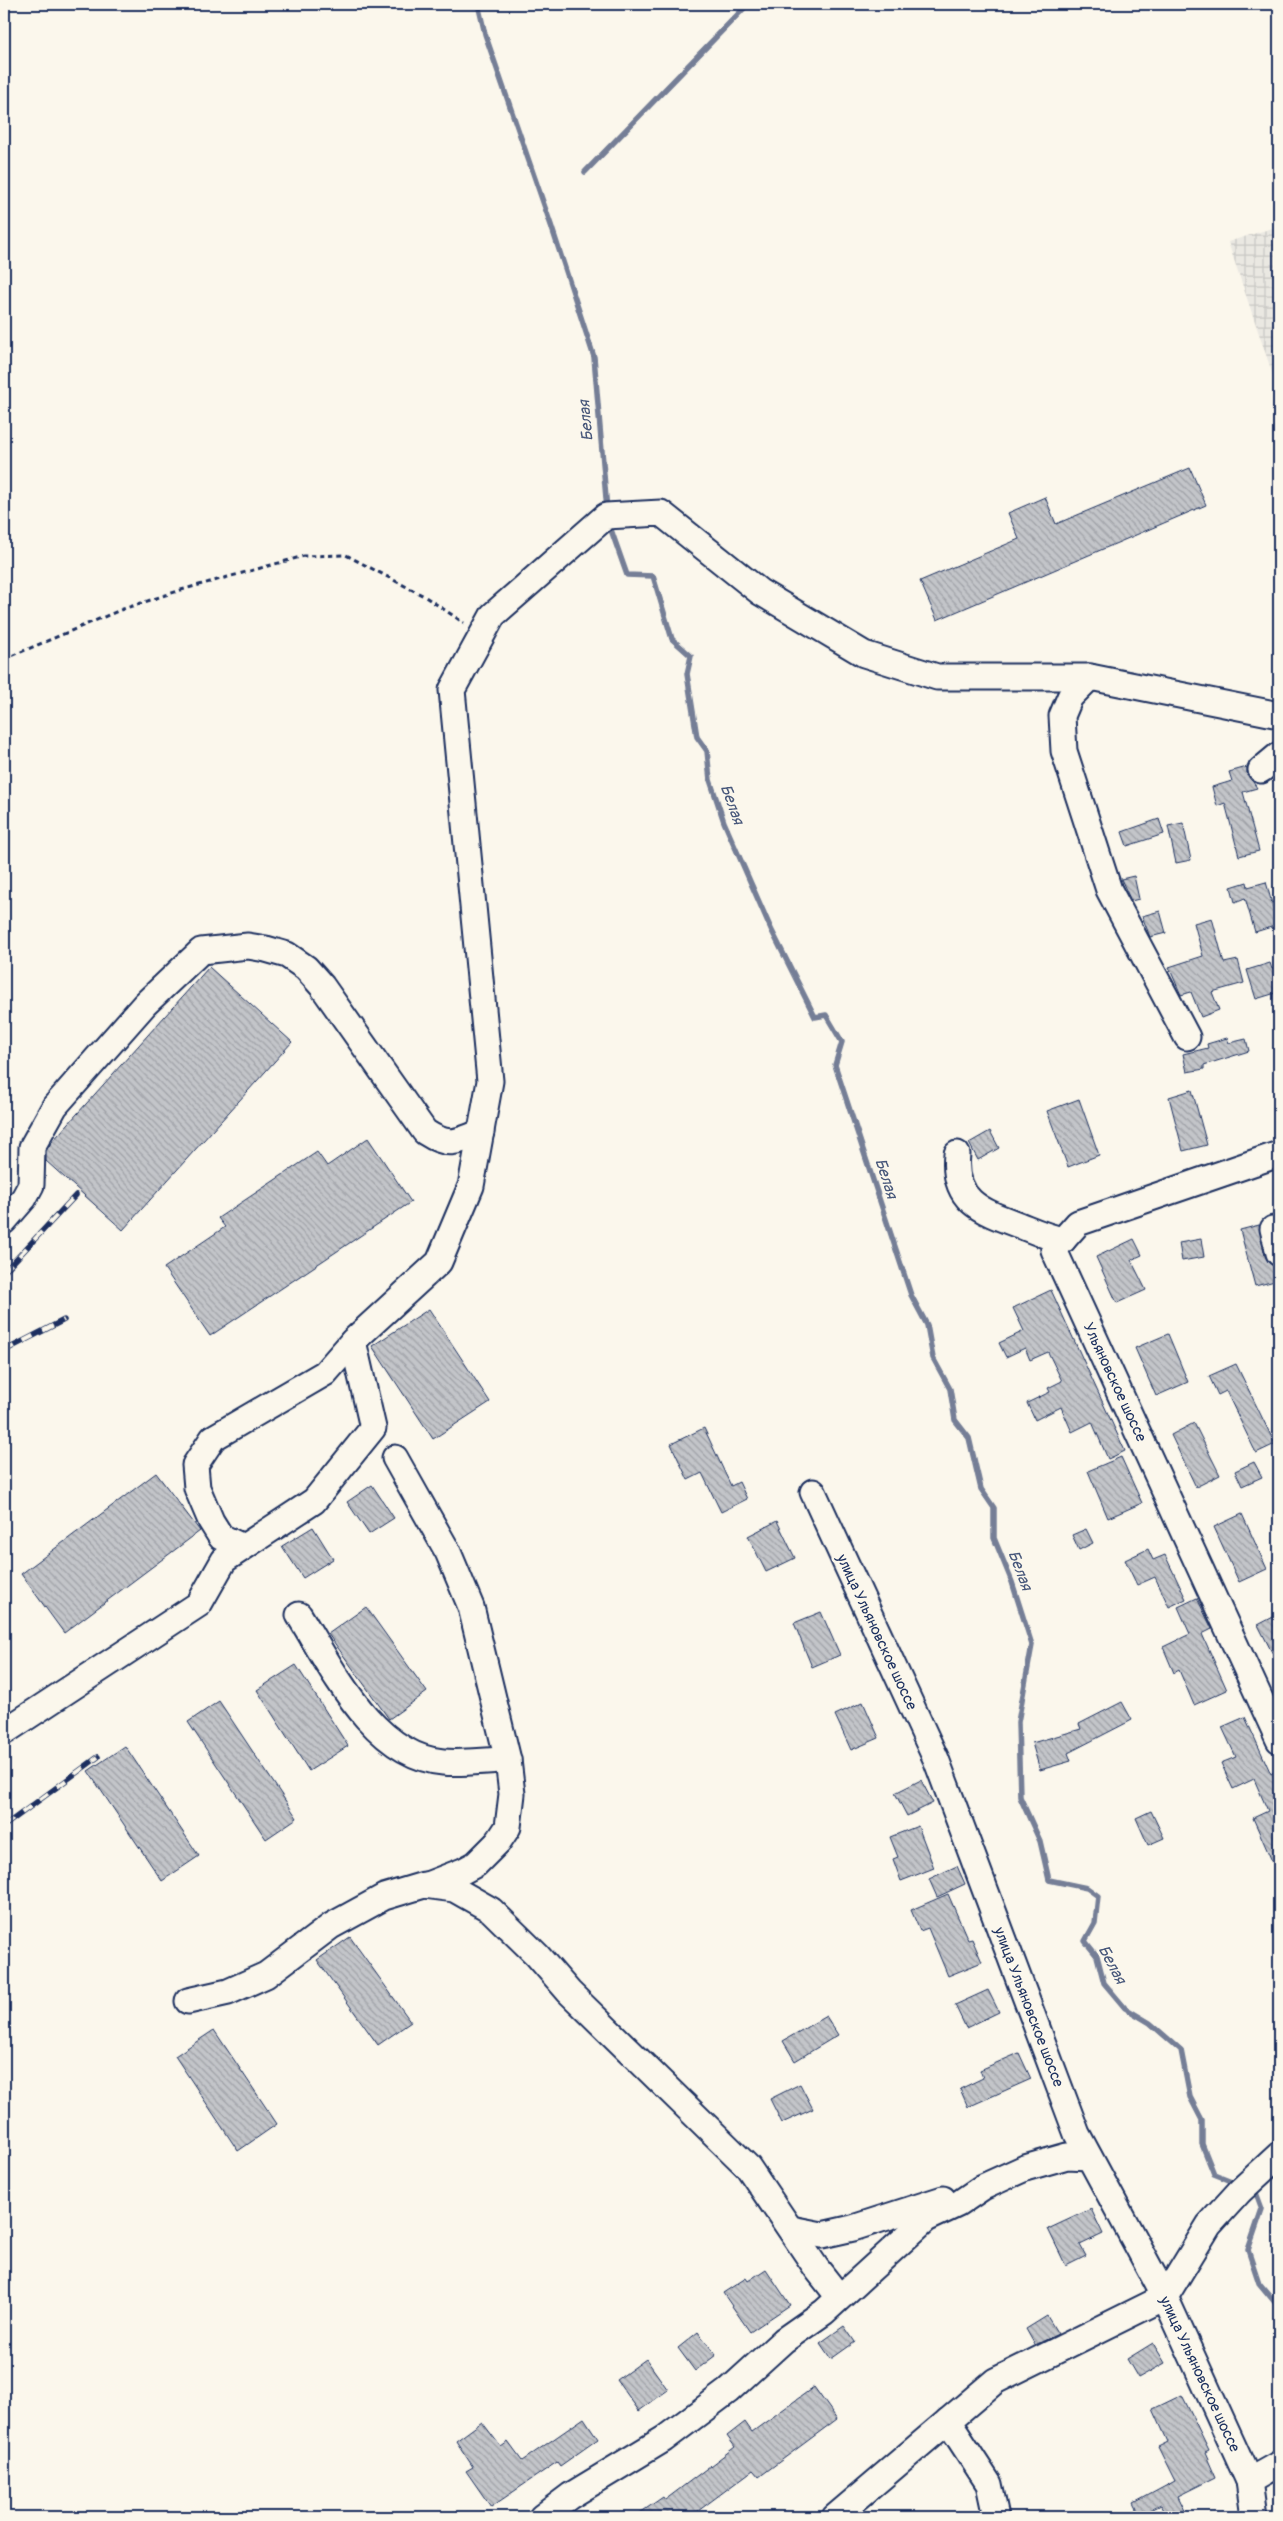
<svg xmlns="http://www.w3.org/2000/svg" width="1283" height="2521" font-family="Pangolin,sans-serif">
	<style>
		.industrial { fill: url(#industrial-grid) }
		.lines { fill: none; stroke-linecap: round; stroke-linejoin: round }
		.stream { stroke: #747e96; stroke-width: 5.5 }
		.building { fill: url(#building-back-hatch); stroke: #1b2f5e }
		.minor-casing { stroke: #1b2f5e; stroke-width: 29 }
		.path { stroke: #1b2f5e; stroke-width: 3; stroke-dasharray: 5 4; stroke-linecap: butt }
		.minor { stroke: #fbf7ec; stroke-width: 25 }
		.rail-casing { stroke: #1b2f5e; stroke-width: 5.5 }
		.rail { stroke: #fbf7ec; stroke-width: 4; stroke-dasharray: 11; stroke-linecap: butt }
		.labels { text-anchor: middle; stroke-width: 5; stroke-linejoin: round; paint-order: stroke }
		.street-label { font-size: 15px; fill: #1b2f5e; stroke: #fbf7ec }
		.water-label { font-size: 16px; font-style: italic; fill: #47577a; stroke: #fbf7ec }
	</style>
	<defs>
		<pattern id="industrial-grid" width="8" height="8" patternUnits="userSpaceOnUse" patternTransform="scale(1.25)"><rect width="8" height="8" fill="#eae8e2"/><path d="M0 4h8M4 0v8" fill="none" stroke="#c8c7c4"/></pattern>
		<pattern id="building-back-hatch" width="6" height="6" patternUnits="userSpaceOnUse" patternTransform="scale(1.25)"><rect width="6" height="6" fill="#c3c5c9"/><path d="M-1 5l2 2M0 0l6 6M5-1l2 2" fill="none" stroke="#9ea0a6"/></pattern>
	</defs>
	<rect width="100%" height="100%" fill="#fbf7ec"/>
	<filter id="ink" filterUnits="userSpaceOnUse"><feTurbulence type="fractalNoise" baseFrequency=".02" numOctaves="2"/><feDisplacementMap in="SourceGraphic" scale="10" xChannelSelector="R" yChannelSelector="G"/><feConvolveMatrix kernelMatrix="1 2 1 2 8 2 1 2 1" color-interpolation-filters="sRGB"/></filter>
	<g filter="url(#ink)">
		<polygon class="industrial" points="1279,226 1279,393 1228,242"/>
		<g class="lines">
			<g class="stream">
				<polyline points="478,4 485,34 551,225 594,357 607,510"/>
				<polyline points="585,172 748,4"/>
				<polyline points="609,524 627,575 653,576 672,639 691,656 687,674 697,737 707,751 710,780 724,822 771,929 815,1017 826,1015 842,1042 835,1065 911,1295 927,1325 933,1358 950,1389 955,1420 969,1438 981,1489 994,1508 994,1538 1012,1582 1032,1645 1018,1722 1020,1797 1040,1841 1049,1880 1087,1888 1098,1896 1095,1923 1085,1941 1097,1956 1104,1983 1125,2008 1150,2023 1181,2050 1190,2097 1202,2120 1202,2144 1214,2174 1239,2184"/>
				<polyline points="1252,2189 1255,2190 1262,2209 1248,2250 1259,2283 1279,2307"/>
			</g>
		</g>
		<g class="building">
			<polygon points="1190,468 1206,505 937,620 920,581 1019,539 1008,513 1045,497 1056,524"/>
			<polygon points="1247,767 1247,773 1257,788 1243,792 1259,851 1239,856 1225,803 1217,806 1212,787 1232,781 1229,772"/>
			<polygon points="1159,819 1164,834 1127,846 1122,832"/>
			<polygon points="1183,823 1191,860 1176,863 1168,826"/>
			<polygon points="1134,876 1139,899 1131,901 1121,879"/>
			<polygon points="1247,882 1248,887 1266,882 1278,925 1255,932 1245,898 1235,902 1231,887"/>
			<polygon points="1160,911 1166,933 1150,937 1142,916"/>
			<polygon points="1212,918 1224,963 1238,960 1244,983 1212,992 1219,1010 1201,1017 1191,992 1181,995 1169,967 1203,956 1194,923"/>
			<polygon points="1270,963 1272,969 1279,967 1279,992 1256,999 1247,970"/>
			<polygon points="209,967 292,1042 123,1230 46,1161 46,1151 51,1143"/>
			<polygon points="1227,1038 1229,1043 1246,1039 1249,1051 1204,1065 1204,1069 1187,1072 1183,1054 1208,1048 1207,1044"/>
			<polygon points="1192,1090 1207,1145 1183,1151 1169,1097"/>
			<polygon points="1079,1099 1099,1155 1068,1167 1047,1111"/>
			<polygon points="990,1131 999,1148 978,1160 969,1143"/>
			<polygon points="368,1138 411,1202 210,1336 164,1268 225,1227 218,1218 317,1152 327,1166"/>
			<polygon points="1259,1225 1265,1256 1269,1263 1276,1267 1279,1280 1255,1286 1240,1230"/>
			<polygon points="1134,1239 1142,1255 1131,1260 1146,1290 1117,1303 1096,1257"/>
			<polygon points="1201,1239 1204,1257 1182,1261 1179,1243"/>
			<polygon points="1051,1290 1125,1451 1108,1459 1092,1422 1072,1432 1061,1407 1035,1420 1027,1403 1050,1392 1048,1388 1062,1381 1048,1352 1030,1360 1025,1348 1006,1357 999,1343 1024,1331 1013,1308"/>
			<polygon points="429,1309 490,1402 433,1439 372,1346"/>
			<polygon points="1168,1334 1188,1382 1156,1396 1135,1348"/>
			<polygon points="1236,1364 1275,1444 1256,1453 1226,1391 1218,1395 1209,1376"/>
			<polygon points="1194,1423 1220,1475 1196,1487 1171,1435"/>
			<polygon points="704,1428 731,1486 739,1482 747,1499 721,1512 702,1473 688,1480 671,1444"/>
			<polygon points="1121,1457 1142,1503 1108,1518 1088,1471"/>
			<polygon points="1254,1462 1262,1477 1242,1486 1235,1471"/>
			<polygon points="156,1473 200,1531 64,1633 21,1574"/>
			<polygon points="372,1485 394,1518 369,1534 347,1502"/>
			<polygon points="1242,1514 1267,1569 1239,1582 1214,1527"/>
			<polygon points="777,1521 795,1558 766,1572 748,1536"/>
			<polygon points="313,1527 333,1559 303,1578 282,1546"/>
			<polygon points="1086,1529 1093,1543 1079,1550 1072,1535"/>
			<polygon points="1148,1549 1153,1560 1165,1555 1186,1599 1169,1607 1155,1577 1137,1585 1125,1560"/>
			<polygon points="1197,1598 1212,1629 1202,1634 1227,1690 1194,1705 1179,1670 1174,1673 1163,1647 1190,1634 1178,1607"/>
			<polygon points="366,1607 427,1692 389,1719 328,1634"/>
			<polygon points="821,1612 840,1655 812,1667 794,1623"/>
			<polygon points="1279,1614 1279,1666 1258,1625"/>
			<polygon points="296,1665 348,1746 309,1771 257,1690"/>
			<polygon points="219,1701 297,1818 266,1839 188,1722"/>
			<polygon points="863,1702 879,1738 851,1750 835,1715"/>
			<polygon points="1122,1702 1132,1720 1068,1753 1071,1761 1040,1770 1032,1743 1081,1729 1079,1724"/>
			<polygon points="1245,1717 1271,1774 1274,1772 1279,1784 1279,1877 1253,1818 1268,1811 1254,1779 1233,1789 1221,1763 1236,1757 1222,1727"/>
			<polygon points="125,1746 199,1856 162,1881 88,1771"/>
			<polygon points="921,1780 933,1803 907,1816 895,1793"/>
			<polygon points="1151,1811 1164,1838 1148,1845 1136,1818"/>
			<polygon points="918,1826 934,1868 901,1881 893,1859 898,1857 890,1837"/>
			<polygon points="957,1866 965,1884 937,1897 929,1879"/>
			<polygon points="948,1894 968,1940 972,1939 982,1962 948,1976 928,1928 920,1931 911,1910"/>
			<polygon points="350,1937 411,2022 378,2045 317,1960"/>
			<polygon points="988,1990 999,2012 966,2028 955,2005"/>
			<polygon points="826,2016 838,2035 795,2061 783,2041"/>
			<polygon points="214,2030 277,2124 238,2151 175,2056"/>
			<polygon points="1019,2053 1031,2079 968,2107 960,2089 983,2078 980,2070"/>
			<polygon points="800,2084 813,2109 782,2123 770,2099"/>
			<polygon points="1091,2209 1103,2234 1080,2245 1086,2256 1066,2266 1048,2229"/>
			<polygon points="766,2269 790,2305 750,2332 723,2293 746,2278 748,2281"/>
			<polygon points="1047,2316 1058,2334 1035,2345 1026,2329"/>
			<polygon points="844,2326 855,2342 831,2359 820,2343"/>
			<polygon points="698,2332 716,2355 695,2371 678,2348"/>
			<polygon points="1153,2343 1165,2363 1138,2378 1127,2359"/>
			<polygon points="646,2359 668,2390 639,2411 617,2380"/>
			<polygon points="814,2387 837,2419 759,2477 753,2470 690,2517 634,2517 663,2497 665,2500 735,2447 727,2436 745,2422 752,2432"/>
			<polygon points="1182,2395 1209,2450 1205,2452 1216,2477 1178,2496 1188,2517 1167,2517 1160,2505 1140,2515 1134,2503 1175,2481 1158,2447 1168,2442 1153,2409"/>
			<polygon points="584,2418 598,2439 560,2466 557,2462 491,2507 466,2471 473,2467 456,2441 482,2422 501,2447 508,2442 522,2461"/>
		</g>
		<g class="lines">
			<g class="minor-casing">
				<g id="minor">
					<polyline points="1090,677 1070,697 1062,716 1064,751 1109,890 1187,1037"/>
					<polyline points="1261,770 1279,755"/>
					<path d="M957,1154c-5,47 24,57 62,71 15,6 28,12 44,15"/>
					<polyline points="1279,1154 1078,1223 1054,1250 1279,1740"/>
					<path d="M4,1221l20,-23 7,-13 1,-38 23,-41 90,-102 56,-53 47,-5 18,3 21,6 19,13 16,18 103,146c23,15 31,11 56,0"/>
					<polyline points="1273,1229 1279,1253"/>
					<polyline points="395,1458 448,1552 471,1607 508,1760 512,1794 508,1827 498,1842 476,1864 463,1871 427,1885"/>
					<polyline points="813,1492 936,1759 1077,2134 1165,2297 1249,2481 1254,2517"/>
					<polyline points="243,1547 221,1537 211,1521 197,1488 195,1465 213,1438 325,1373 353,1341"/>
					<path d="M299,1615c33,53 74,141 144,147 21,2 44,-2 65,-2"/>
					<polyline points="4,1732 199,1604 224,1560 314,1501 373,1428 353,1341 439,1262 471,1186 490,1081 452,690 493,615 606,516 661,513 760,592 864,654 937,677 1090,677 1279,715"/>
					<polyline points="188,2001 228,1992 266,1975 331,1926 384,1897 424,1885 454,1889 491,1910 537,1955 569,1992 748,2167 817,2269 839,2297"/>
					<polyline points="791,2229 822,2235 853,2228 943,2199"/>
					<polyline points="948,2421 989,2484 996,2517"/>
					<polyline points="1249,2481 1279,2464"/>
					<polyline points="542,2517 570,2496 664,2439 728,2391 784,2340 824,2312 926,2219 958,2204 983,2187 1025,2168 1067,2156 1089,2157"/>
					<polyline points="835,2517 995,2381 1165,2297 1209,2225 1240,2191 1279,2155"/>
				</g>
			</g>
			<polyline class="path" points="4,659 123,609 181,590 304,556 346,555 424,596 464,623"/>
			<use href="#minor" class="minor"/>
			<g class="rail-casing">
				<g id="rail">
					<polyline points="4,1272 76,1195"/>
					<polyline points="4,1351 64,1320"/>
					<polyline points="4,1826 98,1757"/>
				</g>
			</g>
			<use href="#rail" class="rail"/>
		</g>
	</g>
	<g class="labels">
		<g class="street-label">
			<text transform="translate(1115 1382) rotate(65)" y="5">Ульяновское шоссе</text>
			<text transform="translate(877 1632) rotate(65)" y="5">улица Ульяновское шоссе</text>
			<text transform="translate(1029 2007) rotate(69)" y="5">улица Ульяновское шоссе</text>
			<text transform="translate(1200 2374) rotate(65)" y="5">улица Ульяновское шоссе</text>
		</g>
		<g class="water-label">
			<text transform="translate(585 421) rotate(-95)" y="6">Белая</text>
			<text transform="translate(733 804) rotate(70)" y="6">Белая</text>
			<text transform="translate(887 1178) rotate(72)" y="6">Белая</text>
			<text transform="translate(1021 1570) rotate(69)" y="6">Белая</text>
			<text transform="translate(1113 1964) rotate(62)" y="6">Белая</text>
		</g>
	</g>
	<rect width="1283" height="2521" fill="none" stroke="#fbf7ec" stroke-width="20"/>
	<rect x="10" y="10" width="1263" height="2501" fill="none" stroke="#1b2f5e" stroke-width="2" filter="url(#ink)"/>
</svg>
